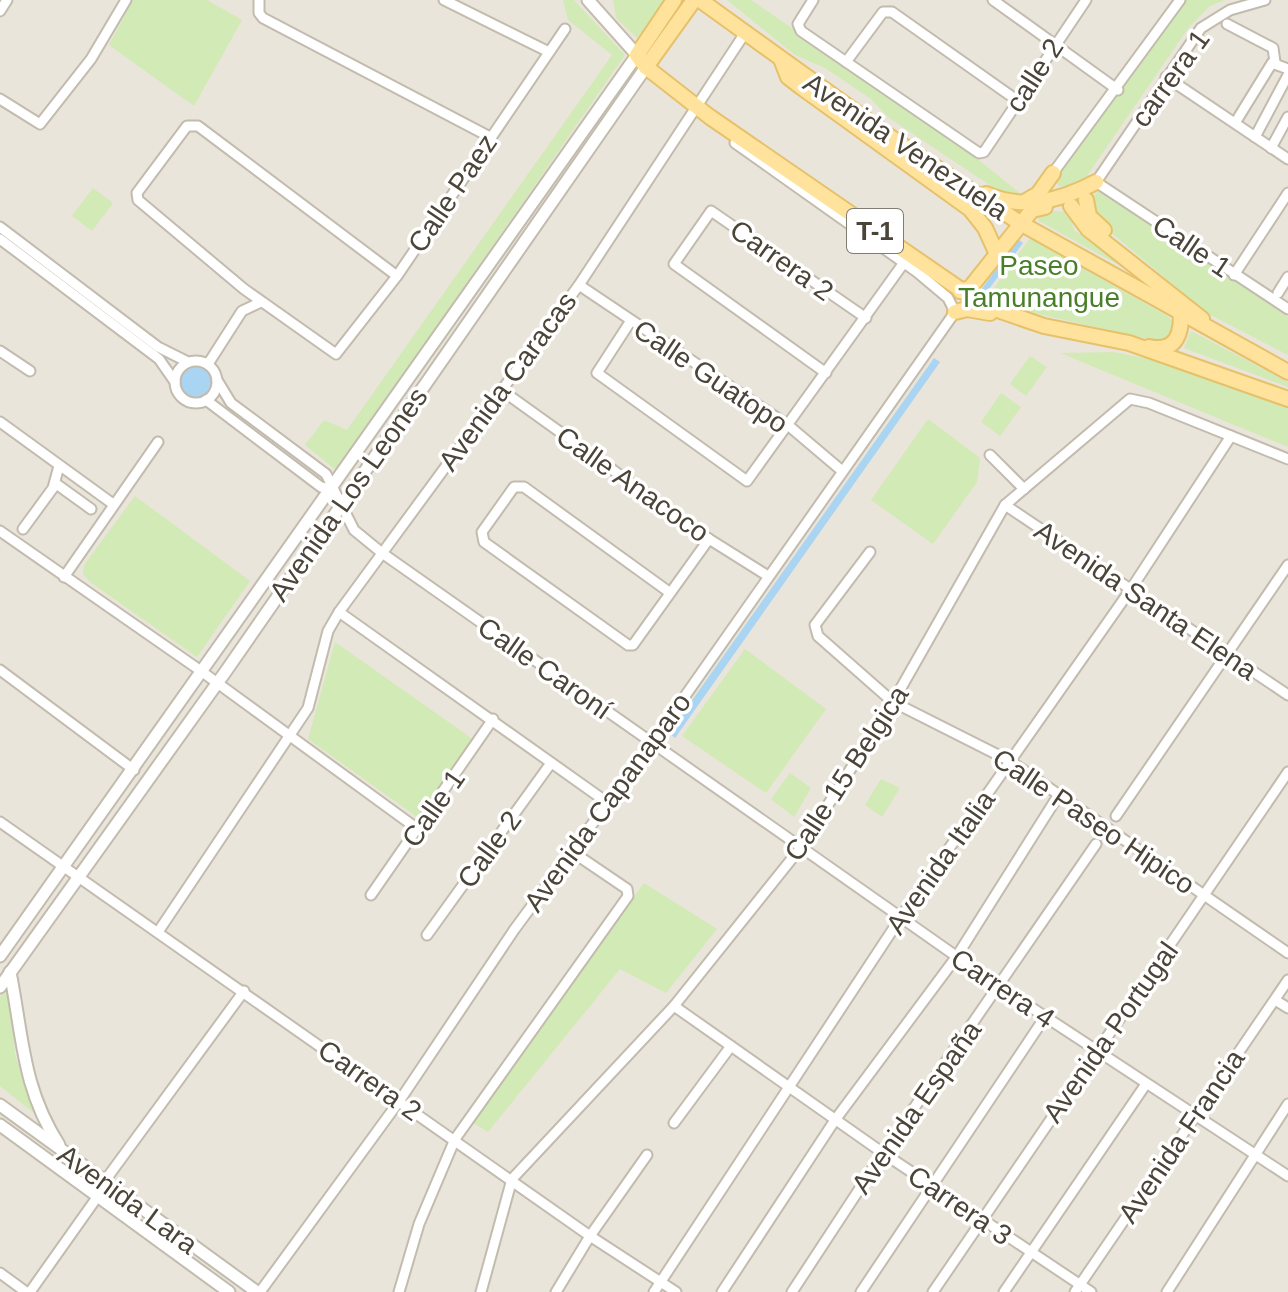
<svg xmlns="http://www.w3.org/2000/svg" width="1288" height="1292" font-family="Arial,sans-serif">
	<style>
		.residential { fill: #eae5da }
		.green { fill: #d2eab5 }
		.water { fill: #a9d4f2 }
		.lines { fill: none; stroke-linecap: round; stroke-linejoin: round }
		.minor-casing { stroke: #c2bbae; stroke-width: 13 }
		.tertiary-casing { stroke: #c2bbae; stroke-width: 15 }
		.primary-casing { stroke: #e6c16a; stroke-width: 18 }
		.minor { stroke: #fff; stroke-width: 9 }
		.tertiary { stroke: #fff; stroke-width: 11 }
		.primary { stroke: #ffe39c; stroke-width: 14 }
		.labels { text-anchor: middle; stroke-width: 7; stroke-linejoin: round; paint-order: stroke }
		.shield { fill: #fff; stroke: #817c74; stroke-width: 2 }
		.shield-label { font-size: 26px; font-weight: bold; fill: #4b4439 }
		.street-label { font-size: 28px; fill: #4b4439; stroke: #fff }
		.park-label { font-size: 28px; fill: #4a7f2a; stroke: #fff }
	</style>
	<rect width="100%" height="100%" fill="#f6f3ec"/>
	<rect class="residential" x="0" y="0" width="1288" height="1292"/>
	<g class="green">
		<polygon points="133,0 207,0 242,20 194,106 109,45"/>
		<polygon points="563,0 574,0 625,55 337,471 305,445 324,420 347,430 612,55 568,20"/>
		<polygon points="613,0 666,0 637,38 616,18"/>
		<polygon points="727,0 751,0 943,131 1022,195 1000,192 889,118 871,99 825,68 795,55"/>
		<polygon points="1185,0 1225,0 1210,6 1189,27 1084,180 1075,188 1059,186 1055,181"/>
		<polygon points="93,188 113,203 92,231 72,216"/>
		<polygon points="1097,192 1105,193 1288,317 1288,355 1207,313 1096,220 1089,201"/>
		<polygon points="1041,210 1069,212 1074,230 1148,281 1039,221 1035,214"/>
		<polygon points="1030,238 1169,317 1177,332 1162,342 1016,309 990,294"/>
		<polygon points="1191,331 1288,382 1288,387 1184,348"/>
		<polygon points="1114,352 1149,359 1288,407 1288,447 1060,353"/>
		<polygon points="1030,356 1047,367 1026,396 1010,384"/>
		<polygon points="1001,393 1021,407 1000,436 981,422"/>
		<polygon points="928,419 980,458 977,482 933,544 871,500"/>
		<polygon points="135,496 250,581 197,657 90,582 83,574 84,565"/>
		<polygon points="335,642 474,740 420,819 308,739"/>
		<polygon points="745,649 826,709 766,793 682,736"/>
		<polygon points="790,773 811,788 794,817 771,799"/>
		<polygon points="881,779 900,788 882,817 865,805"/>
		<polygon points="644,883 717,929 666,993 620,969 488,1132 472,1122"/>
		<polygon points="10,984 15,1054 34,1113 0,1086 0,997"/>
	</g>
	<g class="water">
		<polygon points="1018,239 1023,243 986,293 981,290"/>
		<polygon points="934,358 940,362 675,738 669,733"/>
		<circle cx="196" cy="383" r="16"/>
	</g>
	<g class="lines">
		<g class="minor-casing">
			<g id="minor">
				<polyline points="259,0 259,13 263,18 490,137"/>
				<polyline points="444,0 549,52"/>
				<polyline points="813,0 798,24 801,31 979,153 984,152 1086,0"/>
				<polyline points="993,0 1118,90"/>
				<polyline points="1265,0 1230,10 1201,28 1096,182 1288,309"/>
				<polyline points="0,11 7,0"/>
				<polyline points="1227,24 1273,48 1275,62"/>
				<polyline points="846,62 883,12 892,12 1018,101"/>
				<polyline points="1166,77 1288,159"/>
				<polyline points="0,99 40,124 91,59 126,0"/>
				<polyline points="1235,123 1272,63 1288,69"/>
				<polyline points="1255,137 1288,75"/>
				<polyline points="1271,148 1288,117"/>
				<polyline points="1053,173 1180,0"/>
				<polyline points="0,227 158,347 188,362"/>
				<polyline points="0,239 159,359 175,382"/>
				<polyline points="1234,275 1288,193"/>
				<polyline points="397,276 198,126 187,126 137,193 138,200 244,289 336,354 397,276 565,29"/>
				<polyline points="579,285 789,426 841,470"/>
				<polyline points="1278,293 1288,277"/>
				<polyline points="630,322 597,373 747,481 903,264"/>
				<polyline points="0,351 30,371"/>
				<circle cx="196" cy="382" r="21"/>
				<polyline points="208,364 242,311 261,302"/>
				<polyline points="826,373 674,264 711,211 866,318"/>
				<polyline points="217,380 231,403 326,474 354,530 382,553 1000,987 1288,1176"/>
				<polyline points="500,389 709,539 768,576"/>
				<polyline points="206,400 321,487 331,489"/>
				<polyline points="0,422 113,504"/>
				<polyline points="990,455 1024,489"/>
				<polyline points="55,483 91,509"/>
				<polyline points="1005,505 1288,695"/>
				<polyline points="23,529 53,488 59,466"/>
				<polyline points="0,531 201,671 419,830"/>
				<polyline points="870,552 815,625 818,636 893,702 1010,761 1288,953"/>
				<polyline points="64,577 158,442"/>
				<polyline points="669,592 524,487 514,487 482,532 484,542 628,645 633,645 709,539"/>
				<polyline points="339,612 608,803"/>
				<polyline points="0,670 134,770"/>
				<polyline points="1116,816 1288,565"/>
				<polyline points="0,822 590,1236 676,1292"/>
				<polyline points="371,895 493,719"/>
				<polyline points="158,932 308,708 328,631 339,612 579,285 745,33"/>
				<polyline points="427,935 551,763"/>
				<polyline points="1275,1000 1288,1008"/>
				<polyline points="674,1006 883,1153 1091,1292"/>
				<polyline points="674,1123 731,1046"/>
				<polyline points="104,1182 244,991"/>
				<polyline points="0,1273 26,1292"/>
				<polyline points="30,1292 98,1196"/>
				<polyline points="260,1292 400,1100 514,930 652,743 955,312 948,298 917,272 735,143"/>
				<polyline points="399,1292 419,1224 455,1139 628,896 627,889 571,851"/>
				<polyline points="481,1292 512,1179 674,1006 802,846 893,702 1005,505 1130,399 1149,403 1288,459"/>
				<polyline points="556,1292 590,1236 647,1155"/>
				<polyline points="654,1292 901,917 1131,589 1231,436"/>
				<polyline points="722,1292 835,1120 957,956 1058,796"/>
				<polyline points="792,1292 883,1153 1096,844"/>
				<polyline points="861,1292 1045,1017"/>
				<polyline points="933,1292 1288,772"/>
				<polyline points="1004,1292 1146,1084"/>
				<polyline points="1075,1292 1288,980"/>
				<polyline points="1167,1292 1288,1104"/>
			</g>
		</g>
		<g class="tertiary-casing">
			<g id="tertiary">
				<polyline points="0,956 637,55 588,0"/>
				<path d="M10,972c13,65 12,115 49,173"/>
				<polyline points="0,987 226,671 646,67"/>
				<polyline points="0,1105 257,1292"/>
				<polyline points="0,1125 229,1292"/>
			</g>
		</g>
		<g class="primary-casing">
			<g id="primary">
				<polyline points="674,0 637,55 646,67 710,117 983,305 1044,326 1129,343 1288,399"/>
				<polyline points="700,0 896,141 1020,223 1288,372"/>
				<polyline points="781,59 788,77 801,87 970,209 985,228 996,252"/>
				<polyline points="646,67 694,0"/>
				<path d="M986,194c38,17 76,6 110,-12"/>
				<polyline points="1086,200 1089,216 1104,230"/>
				<polyline points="1026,201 1038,194 1053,173"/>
				<polyline points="1071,206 1088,229 1202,319"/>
				<polyline points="960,291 970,288 1032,210 1045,207"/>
				<polyline points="955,312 967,309 990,313"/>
				<path d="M1149,347c28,6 34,-15 31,-38"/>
			</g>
		</g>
		<use href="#minor" class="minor"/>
		<use href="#tertiary" class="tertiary"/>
		<use href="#primary" class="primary"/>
	</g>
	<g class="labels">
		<rect class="shield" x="847" y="209" width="56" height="44" rx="6"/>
		<g class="shield-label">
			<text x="875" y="240">T-1</text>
		</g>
		<g class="street-label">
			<text transform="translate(1034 75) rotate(-57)" y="10">calle 2</text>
			<text transform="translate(1170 78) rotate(-54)" y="10">carrera 1</text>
			<text transform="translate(906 146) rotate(34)" y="10">Avenida Venezuela</text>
			<text transform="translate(452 193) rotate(-56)" y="10">Calle Paez</text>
			<text transform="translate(1192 246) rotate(34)" y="10">Calle 1</text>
			<text transform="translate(782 260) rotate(35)" y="10">Carrera 2</text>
			<text transform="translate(711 376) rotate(34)" y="10">Calle Guatopo</text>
			<text transform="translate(507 381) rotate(-54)" y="10">Avenida Caracas</text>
			<text transform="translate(633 484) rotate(35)" y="10">Calle Anacoco</text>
			<text transform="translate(348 494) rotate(-55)" y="10">Avenida Los Leones</text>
			<text transform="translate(1146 600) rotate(34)" y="10">Avenida Santa Elena</text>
			<text transform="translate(545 668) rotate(35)" y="10">Calle Caroní</text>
			<text transform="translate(846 773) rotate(-57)" y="10">Calle 15 Belgica</text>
			<text transform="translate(607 802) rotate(-54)" y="10">Avenida Capanaparo</text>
			<text transform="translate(433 808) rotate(-55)" y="10">Calle 1</text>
			<text transform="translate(1094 821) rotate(34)" y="10">Calle Paseo Hipico</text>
			<text transform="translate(489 849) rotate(-54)" y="10">Calle 2</text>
			<text transform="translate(940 862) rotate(-55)" y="10">Avenida Italia</text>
			<text transform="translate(1003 988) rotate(34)" y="10">Carrera 4</text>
			<text transform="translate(1110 1032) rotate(-55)" y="10">Avenida Portugal</text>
			<text transform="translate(370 1080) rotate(35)" y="10">Carrera 2</text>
			<text transform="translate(916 1107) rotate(-55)" y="10">Avenida España</text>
			<text transform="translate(1181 1136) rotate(-56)" y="10">Avenida Francia</text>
			<text transform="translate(128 1199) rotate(36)" y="10">Avenida Lara</text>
			<text transform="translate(960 1205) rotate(34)" y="10">Carrera 3</text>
		</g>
		<g class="park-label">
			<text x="1039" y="275">Paseo<tspan x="1039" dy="32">Tamunangue</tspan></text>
		</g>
	</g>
</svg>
